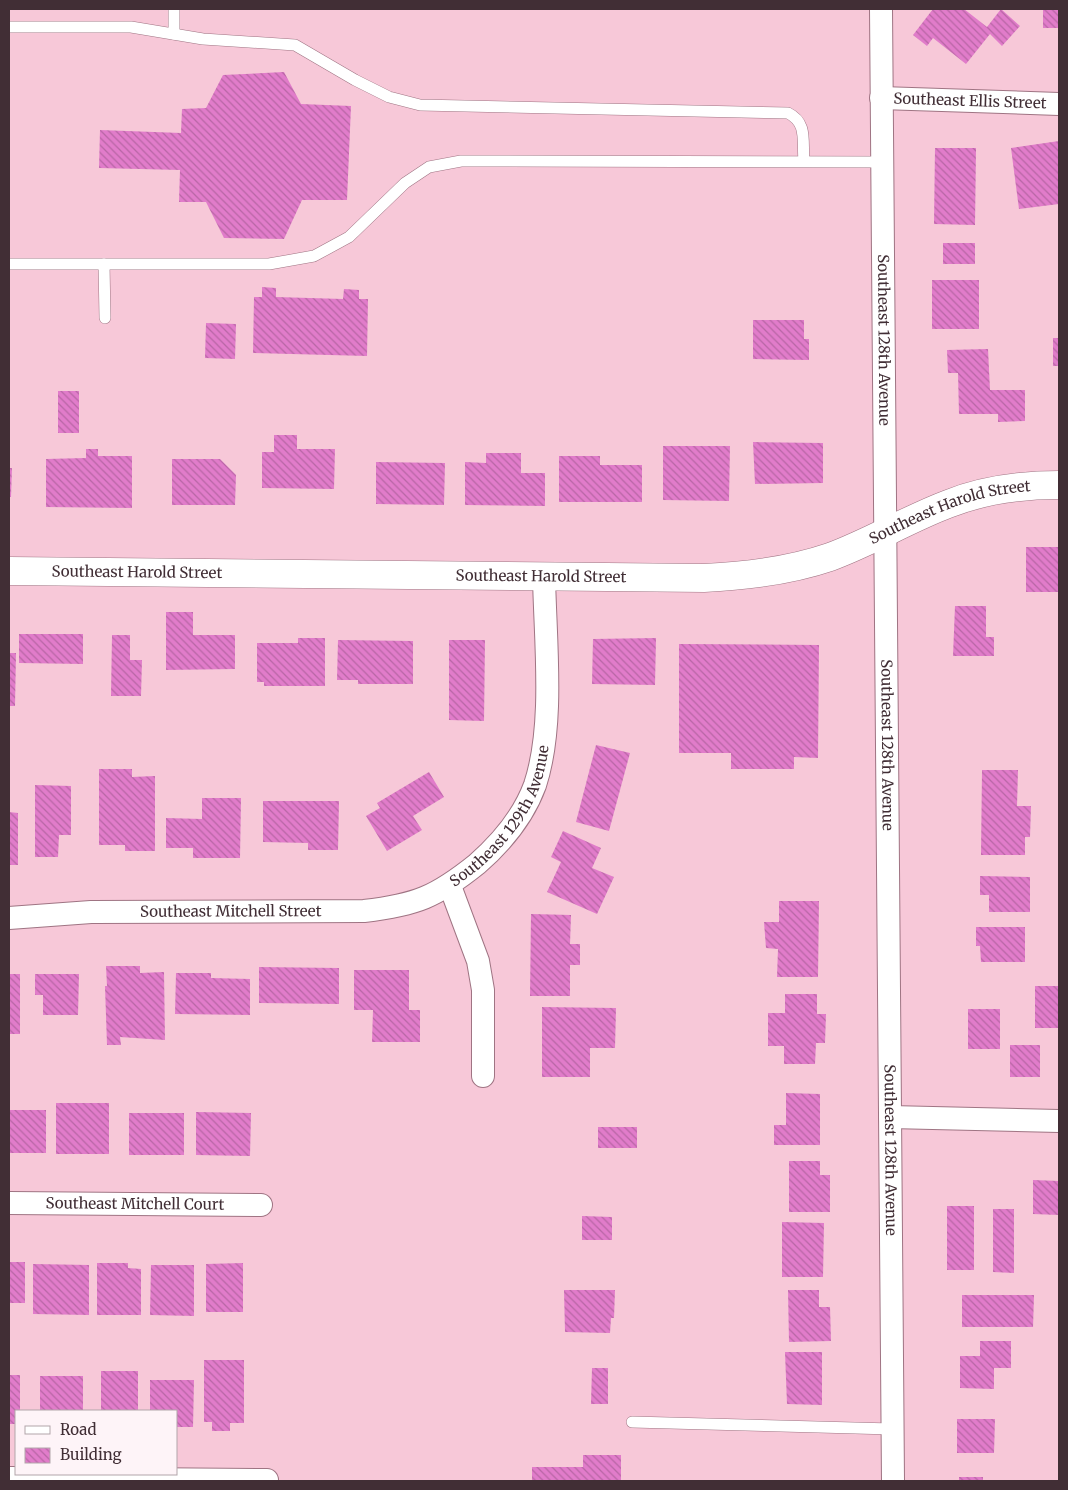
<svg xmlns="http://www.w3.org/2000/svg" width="1068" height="1490" font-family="Merriweather,serif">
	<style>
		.building { fill: url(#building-back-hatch) }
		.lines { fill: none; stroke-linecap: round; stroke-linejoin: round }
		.service-casing { stroke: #9f7483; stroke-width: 12 }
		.minor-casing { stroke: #9f7483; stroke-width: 24 }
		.tertiary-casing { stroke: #9f7483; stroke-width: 29 }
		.service { stroke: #fff; stroke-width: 11 }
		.minor { stroke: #fff; stroke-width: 22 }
		.tertiary { stroke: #fff; stroke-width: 28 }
		.labels { text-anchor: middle; stroke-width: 4; stroke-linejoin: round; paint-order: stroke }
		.street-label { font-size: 15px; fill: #412e35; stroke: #fef4f8 }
	</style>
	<defs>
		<pattern id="building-back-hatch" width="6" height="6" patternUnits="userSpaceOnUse" patternTransform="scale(1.25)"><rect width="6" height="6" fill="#e17cca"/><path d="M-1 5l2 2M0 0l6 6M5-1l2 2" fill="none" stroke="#b866a5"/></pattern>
	</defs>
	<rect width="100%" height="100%" fill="#f7c8d8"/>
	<g class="building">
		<polygon points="933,9 964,9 987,27 1001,9 1020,26 1002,46 990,34 966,64 933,38 927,46 913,35"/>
		<rect x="1043" y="9" width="16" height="19"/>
		<polygon points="284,72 301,104 351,106 347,200 302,200 284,239 224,238 206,202 179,202 180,170 99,168 100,130 181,133 182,109 206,108 223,75"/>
		<polygon points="1059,141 1059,204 1019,209 1011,148"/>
		<polygon points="935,148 976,148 975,225 934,224"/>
		<rect x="943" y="243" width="32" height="21"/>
		<rect x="932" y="280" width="47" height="49"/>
		<polygon points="262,287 276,288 276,297 343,299 344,289 359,290 359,299 368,299 367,356 253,353 254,297 262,297"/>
		<polygon points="753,320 804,320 804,339 809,339 809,360 753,359"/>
		<polygon points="206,323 236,324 235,359 205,358"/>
		<rect x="1053" y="338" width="6" height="28"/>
		<polygon points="988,349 990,390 1025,390 1025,421 998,422 998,414 959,414 958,373 948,373 947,350"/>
		<rect x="58" y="391" width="21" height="42"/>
		<polygon points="274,435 297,435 297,449 335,449 334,489 262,488 262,452 274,452"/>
		<polygon points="753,442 823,443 823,483 755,484"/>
		<polygon points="663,446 730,446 729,501 663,500"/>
		<polygon points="86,449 98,449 98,456 132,456 132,508 46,507 46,459 86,458"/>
		<polygon points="486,453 521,453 521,473 545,473 545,506 465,505 465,462 486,463"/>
		<polygon points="559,456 600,456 600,465 642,465 642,502 559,502"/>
		<polygon points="172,459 220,459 236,475 235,505 172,505"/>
		<polygon points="376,462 445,463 444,505 376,504"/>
		<polygon points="9,468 12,468 11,497 9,497"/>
		<rect x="1026" y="547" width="33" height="45"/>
		<polygon points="955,606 986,606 986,637 994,637 994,656 953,656"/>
		<polygon points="166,612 193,612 193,635 235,635 235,669 166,670"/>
		<polygon points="19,634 83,634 83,664 19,663"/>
		<polygon points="112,635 130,635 130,660 142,660 141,696 111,696"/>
		<polygon points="298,638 325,638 325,686 264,686 264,682 257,682 257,643 298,643"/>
		<polygon points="656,638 655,685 592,684 593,639"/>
		<polygon points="338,640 413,641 413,684 358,684 358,680 337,680"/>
		<polygon points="449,640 485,640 484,721 449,720"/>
		<polygon points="679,644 819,645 818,758 794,757 794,769 731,769 731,753 679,753"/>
		<polygon points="9,653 16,653 15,706 9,706"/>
		<polygon points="596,745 630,753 609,831 576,822"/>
		<polygon points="99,769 132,769 132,777 155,776 155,851 125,851 125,845 99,845"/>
		<polygon points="982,770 1018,770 1017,806 1031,806 1030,837 1025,837 1025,855 981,855"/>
		<polygon points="429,772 444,797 413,816 422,830 387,851 366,816 380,808 377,803"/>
		<polygon points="35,785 71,786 71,835 59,835 58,857 35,857"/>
		<polygon points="202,798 241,798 240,858 193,858 193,848 166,848 166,818 202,819"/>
		<polygon points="263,801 339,801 338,850 308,850 308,843 263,842"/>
		<polygon points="9,812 18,813 18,865 9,865"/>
		<polygon points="563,831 601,848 592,868 614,877 597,914 547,892 561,862 551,857"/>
		<polygon points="980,876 1030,877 1030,912 989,912 989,895 980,895"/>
		<polygon points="779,901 819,901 818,977 777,977 778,949 766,948 764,922 779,922"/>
		<polygon points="531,914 571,915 570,944 580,944 580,965 570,965 570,996 530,996"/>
		<polygon points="976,927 1025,927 1025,962 981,962 980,946 976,946"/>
		<polygon points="106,966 140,966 140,973 164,972 165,1040 120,1037 121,1045 107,1045 105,986 107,986"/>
		<polygon points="259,967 339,968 339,1004 259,1003"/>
		<polygon points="354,970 409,970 409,1010 420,1010 420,1042 372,1042 373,1010 354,1010"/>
		<polygon points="176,973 211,973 211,978 250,979 250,1015 175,1014"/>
		<rect x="9" y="974" width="11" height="60"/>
		<polygon points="35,974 79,974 78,1015 43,1015 43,995 35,995"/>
		<rect x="1035" y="986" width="24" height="42"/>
		<polygon points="785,994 817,994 817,1014 826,1014 825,1043 816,1043 815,1064 784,1064 784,1046 768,1046 768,1013 785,1013"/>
		<polygon points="542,1007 616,1008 615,1048 590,1048 590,1077 542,1077"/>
		<rect x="968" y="1009" width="32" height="40"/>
		<rect x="1010" y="1045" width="30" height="32"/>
		<polygon points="786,1093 820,1094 820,1145 774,1145 774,1125 786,1125"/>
		<rect x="56" y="1103" width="53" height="51"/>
		<rect x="9" y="1110" width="37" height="43"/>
		<polygon points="196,1112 251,1113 250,1156 196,1155"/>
		<rect x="129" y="1113" width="55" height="42"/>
		<rect x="598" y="1127" width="39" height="21"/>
		<polygon points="789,1161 820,1161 820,1175 830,1175 830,1212 789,1212"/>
		<polygon points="1033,1180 1059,1181 1059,1215 1033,1214"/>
		<rect x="947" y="1206" width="27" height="64"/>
		<polygon points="993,1209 1014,1209 1014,1273 993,1272"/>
		<polygon points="582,1216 612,1217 612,1240 582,1240"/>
		<polygon points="782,1222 824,1223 823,1277 782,1277"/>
		<rect x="9" y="1262" width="16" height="41"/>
		<polygon points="97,1263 128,1263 128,1268 141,1269 141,1315 97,1315"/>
		<polygon points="243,1263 243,1312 206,1312 206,1264"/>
		<polygon points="33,1264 89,1265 89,1315 33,1314"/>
		<polygon points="151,1265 194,1265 194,1316 150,1315"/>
		<polygon points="564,1290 615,1290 614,1318 611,1318 610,1333 565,1332"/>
		<polygon points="788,1290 819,1290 819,1307 830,1307 831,1341 789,1342"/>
		<polygon points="962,1295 1034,1295 1033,1327 962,1327"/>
		<polygon points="980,1341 1011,1341 1011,1368 994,1368 994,1389 960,1388 960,1356 980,1356"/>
		<polygon points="785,1352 822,1352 822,1405 787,1404"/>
		<polygon points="204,1360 244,1360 244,1423 230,1423 230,1431 212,1431 212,1422 204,1422"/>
		<polygon points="592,1368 608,1368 608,1404 591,1404"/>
		<rect x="101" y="1371" width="37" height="40"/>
		<polygon points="9,1375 20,1375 20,1411 16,1411 16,1424 9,1424"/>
		<rect x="40" y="1376" width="43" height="35"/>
		<polygon points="150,1380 194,1380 193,1427 176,1427 176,1411 150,1411"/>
		<polygon points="957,1419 995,1419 994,1453 957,1453"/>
		<polygon points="583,1455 621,1455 621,1481 532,1481 532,1467 583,1467"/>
		<rect x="959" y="1477" width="24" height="4"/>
	</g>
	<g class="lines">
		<g class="service-casing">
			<g id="service">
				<polyline points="174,9 174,34"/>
				<path d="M9,27h122l72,12 92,6 60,35 34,17 31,8 368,8c20,10 14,28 16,48"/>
				<polyline points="9,264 269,264 314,256 349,237 405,183 429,167 461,161 882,162"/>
				<polyline points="104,264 105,318"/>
				<polyline points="632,1422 892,1429"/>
			</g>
		</g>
		<g class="minor-casing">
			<g id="minor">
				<path id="s1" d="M881,9l12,1472"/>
				<path id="s2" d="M881,98l178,6"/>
				<polyline points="450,886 478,961 483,990 483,1076"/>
				<path id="s3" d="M9,918l82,-6 273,-1c52,-6 72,-14 113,-47 24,-21 47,-49 58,-79 20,-61 10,-145 9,-209"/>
				<polyline points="890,1117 1059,1121"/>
				<path id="s4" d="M9,1203l252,2"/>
				<polyline points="9,1478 267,1480"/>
			</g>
		</g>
		<g class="tertiary-casing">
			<g id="tertiary">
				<path id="s5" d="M9,571l695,7c43,-2 85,-7 126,-21 41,-15 78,-38 118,-53 35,-14 73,-19 111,-19"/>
			</g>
		</g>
		<use href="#service" class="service"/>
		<use href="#minor" class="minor"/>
		<use href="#tertiary" class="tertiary"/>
	</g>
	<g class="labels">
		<g class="street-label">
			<text dy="5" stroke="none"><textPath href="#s2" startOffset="89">Southeast Ellis Street</textPath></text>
			<text dy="5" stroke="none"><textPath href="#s1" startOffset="331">Southeast 128th Avenue</textPath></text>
			<text dy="5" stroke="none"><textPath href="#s5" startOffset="952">Southeast Harold Street</textPath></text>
			<text dy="5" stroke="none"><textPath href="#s5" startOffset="128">Southeast Harold Street</textPath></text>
			<text dy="5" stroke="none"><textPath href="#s5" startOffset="532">Southeast Harold Street</textPath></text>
			<text dy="5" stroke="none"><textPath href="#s1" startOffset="736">Southeast 128th Avenue</textPath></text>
			<text dy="5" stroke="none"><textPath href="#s3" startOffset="534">Southeast 129th Avenue</textPath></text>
			<text dy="5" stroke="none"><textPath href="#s3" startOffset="222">Southeast Mitchell Street</textPath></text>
			<text dy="5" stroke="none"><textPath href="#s1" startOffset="1141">Southeast 128th Avenue</textPath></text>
			<text dy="5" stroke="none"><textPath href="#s4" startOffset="126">Southeast Mitchell Court</textPath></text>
		</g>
	</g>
	<rect width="1068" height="1490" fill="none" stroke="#412e35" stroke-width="20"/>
	<rect x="15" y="1410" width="162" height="65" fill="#fef4f8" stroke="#b2a5aa"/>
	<rect x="25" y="1426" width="25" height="8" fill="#ffffff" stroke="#b2a5aa"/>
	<text x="60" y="1435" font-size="15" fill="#412e35">Road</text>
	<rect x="25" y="1448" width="25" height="15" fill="url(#building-back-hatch)" stroke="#b2a5aa"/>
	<text x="60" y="1460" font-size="15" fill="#412e35">Building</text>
</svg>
